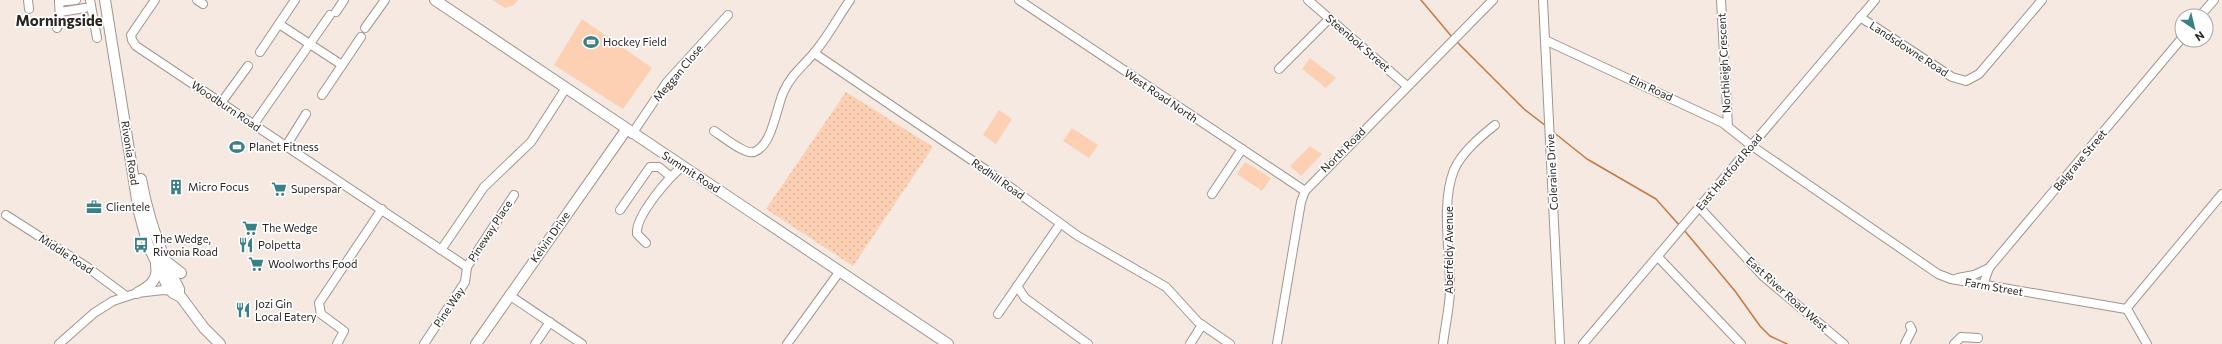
<svg xmlns="http://www.w3.org/2000/svg" width="2222" height="344" font-family="Commissioner,sans-serif">
	<style>
		.grass { fill: url(#grass-dots) }
		.garden { fill: #fdcfb3 }
		.lines { fill: none; stroke-linecap: round; stroke-linejoin: round }
		.stream { stroke: #c77843; stroke-width: 1.5 }
		.minor-casing { stroke: #a1958e; stroke-width: 10 }
		.major-casing { stroke: #a1958e; stroke-width: 12 }
		.minor { stroke: #fff; stroke-width: 8 }
		.major { stroke: #fff; stroke-width: 10 }
		.labels { text-anchor: middle; stroke-width: 3.5; stroke-linejoin: round; paint-order: stroke }
		.poi-label { font-size: 11px; fill: #282421; stroke: #fff; text-anchor: start }
		.street-label { font-size: 11px; fill: #282421; stroke: #fff }
		.district-label { font-size: 15px; font-weight: bold; fill: #282421; stroke: #fff }
	</style>
	<defs>
		<pattern id="grass-dots" width="8" height="8" patternUnits="userSpaceOnUse"><rect width="8" height="8" fill="#fdcfb3"/><path d="M2 2h.1M6 6h.1" fill="none" stroke="#d9b29a" stroke-width="1.8" stroke-linecap="round"/></pattern>
	</defs>
	<rect width="100%" height="100%" fill="#f5e9e1"/>
	<polygon class="grass" points="846,92 933,147 853,266 766,209"/>
	<g class="garden">
		<polygon points="492,0 518,0 514,5 505,8"/>
		<polygon points="582,19 652,68 623,109 554,65"/>
		<polygon points="1310,58 1336,78 1326,88 1302,69"/>
		<polygon points="999,110 1012,119 996,144 983,135"/>
		<polygon points="1072,128 1098,145 1089,158 1063,141"/>
		<polygon points="1310,146 1322,154 1301,176 1290,166"/>
		<polygon points="1245,162 1271,178 1262,191 1237,174"/>
	</g>
	<g class="lines">
		<g class="stream">
			<polyline points="1421,0 1452,37"/>
			<polyline points="1456,41 1524,109 1546,126"/>
			<polyline points="1552,131 1587,159 1656,199 1680,226"/>
			<polyline points="1684,230 1735,291 1760,326 1770,336 1787,344"/>
		</g>
		<g class="minor-casing">
			<g id="minor">
				<polyline points="28,0 29,9"/>
				<polyline points="90,0 97,38"/>
				<polyline points="155,0 131,35 132,40 136,46 467,267"/>
				<polyline points="197,0 203,4"/>
				<polyline points="1019,0 1305,191"/>
				<polyline points="1308,0 1407,86"/>
				<polyline points="1543,0 1560,344"/>
				<polyline points="1721,0 1728,126"/>
				<polyline points="59,2 76,0"/>
				<polyline points="60,12 85,8"/>
				<polyline points="336,12 344,0"/>
				<polyline points="2200,16 2214,0"/>
				<polyline points="1860,17 1952,77 1966,81 1979,74 2042,0"/>
				<polyline points="279,24 342,65"/>
				<polyline points="57,28 60,22 59,0"/>
				<polyline points="365,28 385,0"/>
				<polyline points="1545,40 1723,123 1752,146 1938,274 1951,279 2126,309 2222,194"/>
				<polyline points="260,52 295,0"/>
				<polyline points="814,53 992,174 1078,236 1166,287 1198,322 1230,344"/>
				<polyline points="1279,69 1330,18"/>
				<polyline points="322,95 361,37"/>
				<polyline points="221,103 248,66"/>
				<polyline points="254,124 330,15"/>
				<path d="M714,131c8,5 31,24 40,21 19,-7 22,-45 30,-61 7,-16 19,-25 30,-38 14,-16 24,-36 36,-53"/>
				<polyline points="632,134 667,82 728,15"/>
				<polyline points="286,146 306,114"/>
				<polyline points="1212,194 1242,149"/>
				<polyline points="1700,208 1764,277 1844,344"/>
				<polyline points="620,210 650,167 659,167 670,176"/>
				<polyline points="6,215 87,267 126,296"/>
				<path d="M646,243l-9,-9c-2,-18 32,-57 46,-68"/>
				<polyline points="441,250 484,187 531,142 566,88"/>
				<polyline points="1658,257 1741,344"/>
				<polyline points="467,267 514,195"/>
				<polyline points="1958,278 1974,275 1989,268"/>
				<polyline points="1983,285 1989,268 2182,38"/>
				<polyline points="1017,286 1025,298 1088,344"/>
				<polyline points="509,295 582,344"/>
				<polyline points="2127,309 2147,344"/>
				<polyline points="998,314 1060,224"/>
				<polyline points="59,344 94,313 113,301 137,293 163,290 175,291"/>
				<polyline points="337,344 344,331 321,314 319,303 382,209"/>
				<polyline points="424,344 465,282 467,267"/>
				<polyline points="535,344 550,322"/>
				<polyline points="787,344 840,271"/>
				<polyline points="1190,344 1202,325"/>
				<polyline points="1277,344 1301,202 1305,191 1493,0"/>
				<path d="M1443,344c2,-17 6,-34 7,-52 1,-36 -10,-87 4,-122 8,-18 26,-33 41,-45"/>
				<polyline points="1583,344 1875,0"/>
				<polyline points="1905,344 1912,330 1910,326"/>
				<polyline points="1954,344 1961,337 1978,338"/>
			</g>
		</g>
		<g class="major-casing">
			<g id="major">
				<polyline points="105,0 139,212 148,245 167,285 173,293 181,297 204,328 220,344"/>
				<polyline points="435,0 948,344"/>
				<path d="M141,179c7,39 19,74 38,110v6"/>
				<polyline points="167,262 181,273"/>
				<path d="M137,293c12,-6 22,-13 19,-28"/>
				<polyline points="476,344 626,130"/>
			</g>
		</g>
		<use href="#minor" class="minor"/>
		<use href="#major" class="major"/>
	</g>
	<defs>
		<g id="stadium-bare" transform="scale(1.2)"><path d="M0-5a6.5 5 0 1 0 0 10a6.5 5 0 1 0 0-10ZM-3.5-1.8h7v3.6h-7Z" fill="#398187" stroke="#fff" stroke-width="2.5" paint-order="stroke"/></g>
		<g id="building-bare" transform="scale(1.2)"><path d="M-4-6H4V6H1V3H-1V6H-4ZM-2.5-4.3h1.7v1.8h-1.7ZM.8-4.3h1.7v1.8H.8ZM-2.5-1h1.7V.8h-1.7ZM.8-1h1.7V.8H.8Z" fill="#398187" stroke="#fff" stroke-width="2.5" paint-order="stroke"/></g>
		<g id="supermarket-bare" transform="scale(1.2)"><path d="M-6-5.5h2.5l.6 2H6L4.5 2H-2.5L-4.4-4H-6ZM-1.5 3.2a1.3 1.3 0 1 0 .1 0ZM3 3.2a1.3 1.3 0 1 0 .1 0Z" fill="#398187" stroke="#fff" stroke-width="2.5" paint-order="stroke"/></g>
		<g id="office-bare" transform="scale(1.2)"><path d="M-6-3h4V-5.5h4V-3h4V5H-6ZM-1-4.5V-3h2v-1.5ZM-6 0V1H6V0Z" fill="#398187" stroke="#fff" stroke-width="2.5" paint-order="stroke"/></g>
		<g id="bus-bare" transform="scale(1.2)"><path d="M-5-6H5V4H4V6H2V4H-2V6H-4V4H-5ZM-3.5-4V0h7V-4ZM-3.5 1.2v1.5H-2V1.2ZM2 1.2v1.5H3.5V1.2Z" fill="#398187" stroke="#fff" stroke-width="2.5" paint-order="stroke"/></g>
		<g id="restaurant-bare" transform="scale(1.2)"><path d="M-5-6h1v4h1v-4h1v4h1v-4h1v5L-1.5 .5V6h-2V.5L-5-1ZM5-6V6H3V1.5H1.5Q1.5-4 5-6Z" fill="#398187" stroke="#fff" stroke-width="2.5" paint-order="stroke"/></g>
	</defs>
	<g fill-rule="evenodd">
		<use href="#stadium-bare" x="591" y="42"/>
		<use href="#stadium-bare" x="237" y="147"/>
		<use href="#building-bare" x="176" y="187"/>
		<use href="#supermarket-bare" x="279" y="189"/>
		<use href="#office-bare" x="94" y="207"/>
		<use href="#supermarket-bare" x="250" y="228"/>
		<use href="#bus-bare" x="141" y="245"/>
		<use href="#restaurant-bare" x="246" y="245"/>
		<use href="#supermarket-bare" x="256" y="264"/>
		<use href="#restaurant-bare" x="243" y="310"/>
	</g>
	<g class="labels">
		<g class="poi-label">
			<text x="603" y="46">Hockey Field</text>
			<text x="249" y="151">Planet Fitness</text>
			<text x="188" y="191">Micro Focus</text>
			<text x="291" y="193">Superspar</text>
			<text x="106" y="211">Clientele</text>
			<text x="262" y="232">The Wedge</text>
			<text x="153" y="243">The Wedge,<tspan x="153" dy="13">Rivonia Road</tspan></text>
			<text x="258" y="249">Polpetta</text>
			<text x="268" y="268">Woolworths Food</text>
			<text x="255" y="308">Jozi Gin<tspan x="255" dy="13">Local Eatery</tspan></text>
		</g>
		<g class="street-label">
			<text transform="translate(1358 43) rotate(41)" y="4">Steenbok Street</text>
			<text transform="translate(1909 49) rotate(33)" y="4">Landsdowne Road</text>
			<text transform="translate(1724 63) rotate(-93)" y="4">Northleigh Crescent</text>
			<text transform="translate(678 73) rotate(-50)" y="4">Meggan Close</text>
			<text transform="translate(1651 88) rotate(25)" y="4">Elm Road</text>
			<text transform="translate(1161 96) rotate(34)" y="4">West Road North</text>
			<text transform="translate(226 106) rotate(34)" y="4">Woodburn Road</text>
			<text transform="translate(1343 150) rotate(-45)" y="4">North Road</text>
			<text transform="translate(130 153) rotate(81)" y="4">Rivonia Road</text>
			<text transform="translate(2080 160) rotate(-50)" y="4">Belgrave Street</text>
			<text transform="translate(691 172) rotate(33)" y="4">Summit Road</text>
			<text transform="translate(1552 172) rotate(-93)" y="4">Coleraine Drive</text>
			<text transform="translate(1729 172) rotate(-50)" y="4">East Hertford Road</text>
			<text transform="translate(998 179) rotate(35)" y="4">Redhill Road</text>
			<text transform="translate(490 231) rotate(-57)" y="4">Pineway Place</text>
			<text transform="translate(550 237) rotate(-55)" y="4">Kelvin Drive</text>
			<text transform="translate(1449 250) rotate(-90)" y="4">Aberfeldy Avenue</text>
			<text transform="translate(66 254) rotate(33)" y="4">Middle Road</text>
			<text transform="translate(1994 287) rotate(10)" y="4">Farm Street</text>
			<text transform="translate(1787 294) rotate(42)" y="4">East River Road West</text>
			<text transform="translate(449 307) rotate(-56)" y="4">Pine Way</text>
		</g>
		<g class="district-label">
			<text x="59" y="26">Morningside</text>
		</g>
	</g>
	<g transform="translate(2194 28) rotate(145)"><circle r="19" fill="#ffffff" stroke="#a9a7a6"/>
	<path d="M0-3L7 15L0 10L-7 15Z" fill="#398187"/>
	<text y="-6" font-size="11" font-weight="bold" text-anchor="middle" fill="#282421">N</text>
	</g>
</svg>
